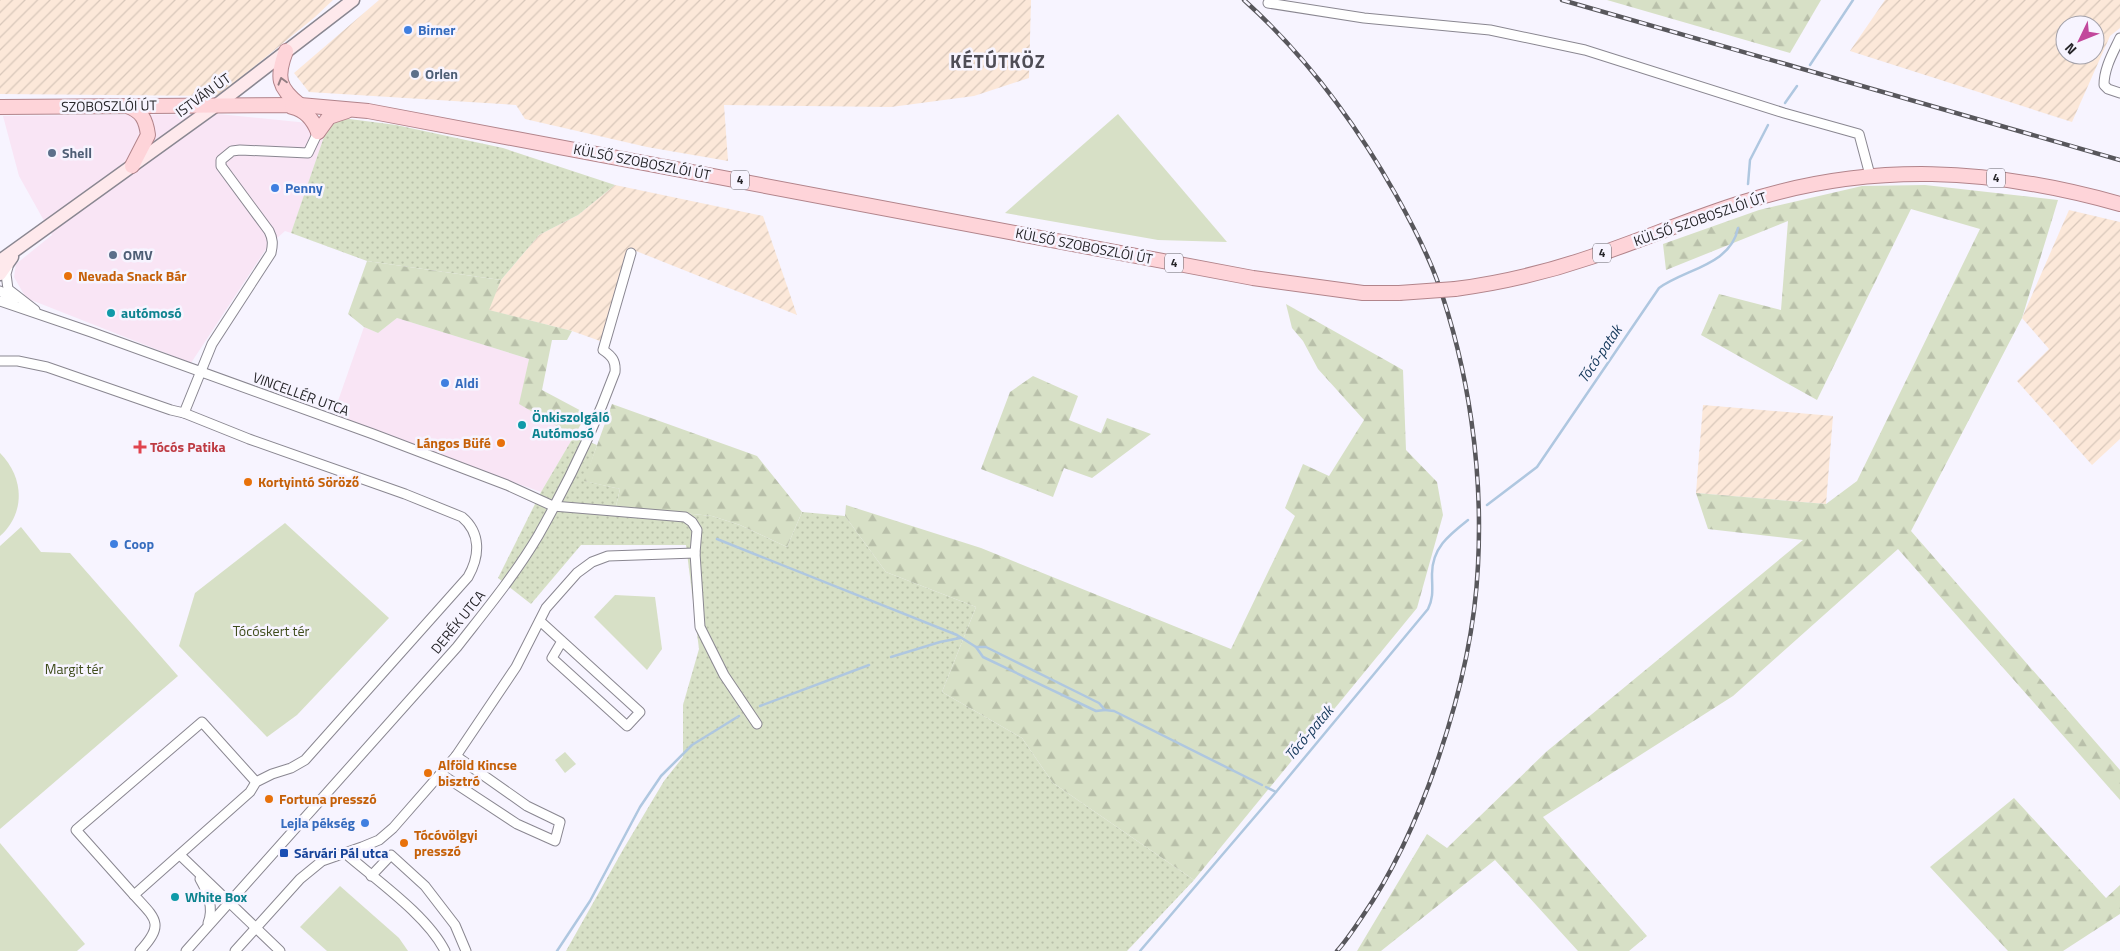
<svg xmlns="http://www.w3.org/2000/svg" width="2120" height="951" font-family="'Titillium Web',sans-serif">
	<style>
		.commercial { fill: #f9e5f5 }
		.industrial { fill: url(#industrial-furrows); fill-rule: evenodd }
		.grass { fill: url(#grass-dots) }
		.forest { fill: url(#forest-firs) }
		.green { fill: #d7e0c6 }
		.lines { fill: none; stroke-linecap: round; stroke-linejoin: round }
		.stream { stroke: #afc7e0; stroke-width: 2.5 }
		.street-casing { stroke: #8a8791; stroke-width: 11 }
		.secondary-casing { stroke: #8a8791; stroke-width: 15 }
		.primary-casing { stroke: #b2848b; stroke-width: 16 }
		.street { stroke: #fff; stroke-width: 9 }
		.secondary { stroke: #fee9ec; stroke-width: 12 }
		.primary { stroke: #fed4d9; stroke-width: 14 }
		.rail-casing { stroke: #58575c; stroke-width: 4.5 }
		.rail { stroke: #f7f4ff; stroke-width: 2.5; stroke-dasharray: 8; stroke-linecap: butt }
		.primary-bridge-casing { stroke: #b2848b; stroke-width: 16; stroke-linecap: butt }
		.primary-bridge { stroke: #fed4d9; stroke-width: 14 }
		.oneway { stroke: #927d82 }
		.shop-dot { fill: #3f7fe0; stroke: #f7f4ff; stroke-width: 2 }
		.service-dot { fill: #5c6f8a; stroke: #f7f4ff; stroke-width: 2 }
		.food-dot { fill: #e8710a; stroke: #f7f4ff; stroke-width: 2 }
		.culture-dot { fill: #0f9aa8; stroke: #f7f4ff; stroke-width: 2 }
		.health-dot { fill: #e0444e; stroke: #f7f4ff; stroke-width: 2 }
		.transit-dot { fill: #1a4fb4; stroke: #f7f4ff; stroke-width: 2 }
		.labels { text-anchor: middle; stroke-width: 5; stroke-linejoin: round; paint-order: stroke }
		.shield { fill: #f7f4ff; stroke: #65646a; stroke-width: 1 }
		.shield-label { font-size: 12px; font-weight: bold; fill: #27262a }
		.shop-label { font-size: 14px; font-weight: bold; fill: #366cbe; stroke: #f7f4ff; text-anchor: start }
		.service-label { font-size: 14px; font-weight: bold; fill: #4e5e75; stroke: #f7f4ff; text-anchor: start }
		.street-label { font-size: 14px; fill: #27262a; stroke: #f7f4ff }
		.food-label { font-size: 14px; font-weight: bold; fill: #c56008; stroke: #f7f4ff; text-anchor: start }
		.culture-label { font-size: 14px; font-weight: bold; fill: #0d838f; stroke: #f7f4ff; text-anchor: start }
		.health-label { font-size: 14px; font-weight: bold; fill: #be3a42; stroke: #f7f4ff; text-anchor: start }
		.park-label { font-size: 14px; fill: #3e4c1b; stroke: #f7f4ff }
		.transit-label { font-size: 14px; font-weight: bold; fill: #164399; stroke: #f7f4ff; text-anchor: start }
		.water-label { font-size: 15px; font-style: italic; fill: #14385b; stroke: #f7f4ff }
		.district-label { font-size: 19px; font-weight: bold; letter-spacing: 1px; fill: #4f4d56; stroke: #f7f4ff }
	</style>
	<defs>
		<pattern id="industrial-furrows" width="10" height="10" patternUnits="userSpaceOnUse" patternTransform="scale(1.25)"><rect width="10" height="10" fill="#fce8d9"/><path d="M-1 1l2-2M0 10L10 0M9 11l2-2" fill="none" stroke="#d8c7ba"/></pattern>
		<pattern id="grass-dots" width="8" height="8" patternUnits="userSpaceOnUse" patternTransform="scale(1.25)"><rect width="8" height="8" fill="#d7e0c6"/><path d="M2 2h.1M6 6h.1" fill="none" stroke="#b9c0aa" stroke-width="1.8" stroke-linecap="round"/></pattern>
		<pattern id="forest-firs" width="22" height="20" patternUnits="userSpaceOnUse" patternTransform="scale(1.25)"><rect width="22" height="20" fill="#d7e0c6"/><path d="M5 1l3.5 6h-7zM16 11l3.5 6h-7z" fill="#b9c0aa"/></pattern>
	</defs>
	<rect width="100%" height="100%" fill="#f7f4ff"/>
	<g class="commercial">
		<polygon points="218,114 328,125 291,233 285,231 268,246 191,363 26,298 14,277 16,264 52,235 19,176 3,116"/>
		<polygon points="397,318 529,359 520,404 574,436 541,492 332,418 364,327 378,333"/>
	</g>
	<g class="industrial">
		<polygon points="0,0 333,0 315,17 218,96 0,94"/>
		<polygon points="379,0 1031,0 1029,78 974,96 891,107 724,105 728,161 647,147 525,119 516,105 309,92 294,73"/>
		<path d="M1885,0h235v28l-10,8 -38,86 -222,-71zM2065,25h30v30h-30z"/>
		<polygon points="615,185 763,216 797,315 636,251 627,254 603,342 572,331 488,310 501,280 539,235 578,215"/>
		<polygon points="2069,210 2120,222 2120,439 2092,465 2017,381 2049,349 2022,318"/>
		<polygon points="1703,405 1833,416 1826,504 1696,493"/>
	</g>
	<g class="grass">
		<polygon points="342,118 396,125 503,148 615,185 578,215 539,235 501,280 367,261 291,233 328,125"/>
		<polygon points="574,436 597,445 585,481 620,489 616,506 712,516 740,525 787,547 802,512 845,516 886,572 976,607 942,692 1022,738 1053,783 1194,880 1127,951 566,951 624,848 664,781 683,757 683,705 699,649 686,545 581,545 531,604 498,578 541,492"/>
	</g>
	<g class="forest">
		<polygon points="1607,0 1821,0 1790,53"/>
		<polygon points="1925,185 2058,200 2022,318 1911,531 2120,770 2120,800 1898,549 1733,696 1543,817 1647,936 1629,951 1578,951 1495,860 1381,951 1357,951 1427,834 1447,848 1546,752 1803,540 1708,529 1696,493 1826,504 1857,481 1980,229 1911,209 1817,400 1701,335 1719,294 1781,310 1788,221 1666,270 1663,244 1759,210 1862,186"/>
		<polygon points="367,261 501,280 489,310 572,331 567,340 552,340 542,390 587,414 574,436 519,404 529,359 397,318 378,333 364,327 348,314"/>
		<polygon points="1286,304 1403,370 1406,450 1437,482 1443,515 1417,608 1194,880 1053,783 1022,738 942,692 976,607 886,572 845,516 846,505 981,548 1231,649 1295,516 1285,508 1303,464 1329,476 1364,420 1318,369 1303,341 1292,328"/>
		<polygon points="1033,376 1078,396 1069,420 1101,433 1107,418 1151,434 1092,478 1064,468 1053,497 981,469 1010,392"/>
		<polygon points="612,404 757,456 802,512 787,547 740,525 712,516 616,506 620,489 584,481"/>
		<polygon points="2014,798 2106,898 2120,885 2120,914 2063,951 2008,951 1930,867"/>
	</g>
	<g class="green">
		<polygon points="1118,114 1227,242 1158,240 1005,213"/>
		<path d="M0,453c24,24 26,60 0,83z"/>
		<polygon points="285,523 389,618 297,715 267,737 179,646 195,593"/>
		<polygon points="21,527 41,552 70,553 178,676 0,829 0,546"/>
		<polygon points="615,595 655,597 662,649 647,670 594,617"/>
		<polygon points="565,752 576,764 565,773 555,760"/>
		<polygon points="0,843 85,944 77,951 0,951"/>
		<polygon points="340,886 399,938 408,951 327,951 300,927"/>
	</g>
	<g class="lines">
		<g class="stream">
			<polyline points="1810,65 1853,0"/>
			<polyline points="1785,103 1797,86"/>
			<polyline points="1748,184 1750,160 1768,125"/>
			<path d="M1487,505l50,-38 122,-179c26,-19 72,-23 79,-60"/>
			<polyline points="717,539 957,635 976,647 986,647 1099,703 1105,710 1114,711 1262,785"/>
			<polyline points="976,647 983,657 1096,711 1105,710"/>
			<polyline points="891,657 940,642 960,638"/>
			<polyline points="760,706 869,665"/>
			<polyline points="1266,787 1276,792"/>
			<polyline points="557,951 590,901 640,807 661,776 692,745 739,716"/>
			<path d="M1140,951l136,-159 152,-183c6,-12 4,-21 4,-35 0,-26 17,-39 36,-54"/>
		</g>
		<g class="street-casing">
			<g id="street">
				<polyline points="1268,3 1364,18 1490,30 1585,50 1784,113 1859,134 1870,175"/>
				<path d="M2120,38c-7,15 -16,30 -16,47l4,4 12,4"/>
				<polyline points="8,267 6,274 8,289 35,310"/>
				<polyline points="0,291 14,300"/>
				<polyline points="0,301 91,332 373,434 507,485 553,506 685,517 692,522 697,530 695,553 700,627 724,675 757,724"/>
				<path d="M0,361h18l29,6 124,43 13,3 65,26 156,55 57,23c19,16 18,39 6,60l-163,183 -14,8 -19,6 -16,8 -6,10 -116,103c22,24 31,29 6,56"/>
				<path d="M184,413l28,-69 59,-91c2,-9 2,-14 -2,-22l-48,-65v-6l11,-9 8,-1 68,3 10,-21"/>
				<polyline points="540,621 640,712 627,726 552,658 562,641"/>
				<polyline points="441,774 517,824 555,841 560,822 527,806 456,756"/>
				<path d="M345,853c31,27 82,62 100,98"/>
				<polyline points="180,855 280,951"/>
				<polyline points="371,876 391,855 425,886 455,925 466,951"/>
				<path d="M200,879c8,14 14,29 8,44"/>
				<polyline points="134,895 76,830 202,722 256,782"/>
				<path d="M186,951l271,-304c28,-36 58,-72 81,-111 30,-53 56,-107 77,-164 1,-11 -3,-16 -12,-22l28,-97"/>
				<polyline points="235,951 300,879 322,861 362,847 379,840 393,828 456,756 516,667 546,608 577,573 592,562 608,556 695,553"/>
			</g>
		</g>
		<g class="secondary-casing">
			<g id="secondary">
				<polyline points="0,261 218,104 353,0"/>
				<polyline points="0,274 12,257"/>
			</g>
		</g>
		<g class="primary-casing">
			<g id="primary">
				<path d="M286,51c-10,26 -8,37 14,54"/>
				<path d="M127,106c15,5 19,14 21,29l-16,31"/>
				<polyline points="0,107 300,105 368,111 1253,278 1363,293 1399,293"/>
				<path d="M292,107c13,3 21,12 26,25"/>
				<polyline points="318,132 329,117 347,111"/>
				<path d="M1455,289c46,-6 92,-17 136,-32 51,-17 101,-39 153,-55 128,-41 248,-34 376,2"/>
			</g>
		</g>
		<use href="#street" class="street"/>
		<use href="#secondary" class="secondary"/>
		<use href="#primary" class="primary"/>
		<g class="rail-casing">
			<g id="rail">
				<path d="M1244,0c62,56 111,122 152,195 15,27 30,55 41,85 32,90 46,190 41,285 -3,66 -18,129 -39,191 -19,57 -43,112 -77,161 -8,12 -16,24 -25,34"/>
				<polyline points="1562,0 2120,160"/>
			</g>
		</g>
		<use href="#rail" class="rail"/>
		<g class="primary-bridge-casing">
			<polyline id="primary-bridge" points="1399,293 1455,289"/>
		</g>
		<use href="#primary-bridge" class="primary-bridge"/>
	</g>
	<defs><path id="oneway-chevron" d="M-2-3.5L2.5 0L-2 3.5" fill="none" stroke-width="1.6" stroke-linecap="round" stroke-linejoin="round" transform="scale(1.25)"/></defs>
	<use class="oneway" href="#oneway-chevron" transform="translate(282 81) rotate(-106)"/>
	<g class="shop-dot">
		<circle cx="408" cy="30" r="5"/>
		<circle cx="275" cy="188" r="5"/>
		<circle cx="445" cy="383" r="5"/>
		<circle cx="114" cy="544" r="5"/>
		<circle cx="365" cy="823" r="5"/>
	</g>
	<g class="service-dot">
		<circle cx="415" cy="74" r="5"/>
		<circle cx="52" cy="153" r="5"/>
		<circle cx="113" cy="255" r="5"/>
	</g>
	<g class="food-dot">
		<circle cx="68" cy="276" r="5"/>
		<circle cx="501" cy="443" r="5"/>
		<circle cx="248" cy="482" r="5"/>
		<circle cx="428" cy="773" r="5"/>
		<circle cx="269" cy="799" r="5"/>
		<circle cx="404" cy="843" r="5"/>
	</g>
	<g class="culture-dot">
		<circle cx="111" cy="313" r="5"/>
		<circle cx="522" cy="425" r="5"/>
		<circle cx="175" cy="897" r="5"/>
	</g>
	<path class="health-dot" d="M137.5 439.5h5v5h5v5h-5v5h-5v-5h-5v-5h5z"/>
	<rect class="transit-dot" x="279" y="848" width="10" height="10" rx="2.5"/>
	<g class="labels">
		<g class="shield">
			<rect x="1987" y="168.5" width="18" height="19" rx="4"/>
			<rect x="731" y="170.5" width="18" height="19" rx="4"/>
			<rect x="1593" y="243.5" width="18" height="19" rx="4"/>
			<rect x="1165" y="253.5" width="18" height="19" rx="4"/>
		</g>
		<g class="shield-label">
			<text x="1996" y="182">4</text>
			<text x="740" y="184">4</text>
			<text x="1602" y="257">4</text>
			<text x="1174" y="267">4</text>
		</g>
		<g class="shop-label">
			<text x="418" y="35">Birner</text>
			<text x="285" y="193">Penny</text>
			<text x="455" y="388">Aldi</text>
			<text x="124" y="549">Coop</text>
			<text x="355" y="828" text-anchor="end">Lejla pékség</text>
		</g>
		<g class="service-label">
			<text x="425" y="79">Orlen</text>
			<text x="62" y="158">Shell</text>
			<text x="123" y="260">OMV</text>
		</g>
		<g class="street-label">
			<text transform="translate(203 95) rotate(-36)" y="5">ISTVÁN ÚT</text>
			<text transform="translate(109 106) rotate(-1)" y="5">SZOBOSZLÓI ÚT</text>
			<text transform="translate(642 162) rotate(11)" y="5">KÜLSŐ SZOBOSZLÓI ÚT</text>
			<text transform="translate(1700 219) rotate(-19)" y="5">KÜLSŐ SZOBOSZLÓI ÚT</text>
			<text transform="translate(1084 246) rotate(11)" y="5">KÜLSŐ SZOBOSZLÓI ÚT</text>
			<text transform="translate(301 394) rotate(20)" y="5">VINCELLÉR UTCA</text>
			<text transform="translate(458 622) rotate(-51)" y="5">DERÉK UTCA</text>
		</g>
		<g class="food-label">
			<text x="78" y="281">Nevada Snack Bár</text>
			<text x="491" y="448" text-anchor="end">Lángos Büfé</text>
			<text x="258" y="487">Kortyintó Söröző</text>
			<text x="438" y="770">Alföld Kincse<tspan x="438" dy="16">bisztró</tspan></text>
			<text x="279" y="804">Fortuna presszó</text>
			<text x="414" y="840">Tócóvölgyi<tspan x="414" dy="16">presszó</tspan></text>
		</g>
		<g class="culture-label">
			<text x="121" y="318">autómosó</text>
			<text x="532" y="422">Önkiszolgáló<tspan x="532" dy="16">Autómosó</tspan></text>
			<text x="185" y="902">White Box</text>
		</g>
		<g class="health-label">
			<text x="150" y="452">Tócós Patika</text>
		</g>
		<g class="park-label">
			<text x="271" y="636">Tócóskert tér</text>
			<text x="74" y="674">Margit tér</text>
		</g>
		<g class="transit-label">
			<text x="294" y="858">Sárvári Pál utca</text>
		</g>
		<g class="water-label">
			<text transform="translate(1600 354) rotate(-56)" y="5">Tócó-patak</text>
			<text transform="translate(1309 733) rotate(-50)" y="5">Tócó-patak</text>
		</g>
		<g class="district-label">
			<text x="998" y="68">KÉTÚTKÖZ</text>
		</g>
	</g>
	<g transform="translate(2080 40) rotate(227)"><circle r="24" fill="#f7f4ff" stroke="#a4a2aa"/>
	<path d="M0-4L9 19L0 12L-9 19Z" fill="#c2489c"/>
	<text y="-8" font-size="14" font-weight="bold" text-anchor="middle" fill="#27262a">N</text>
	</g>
</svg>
